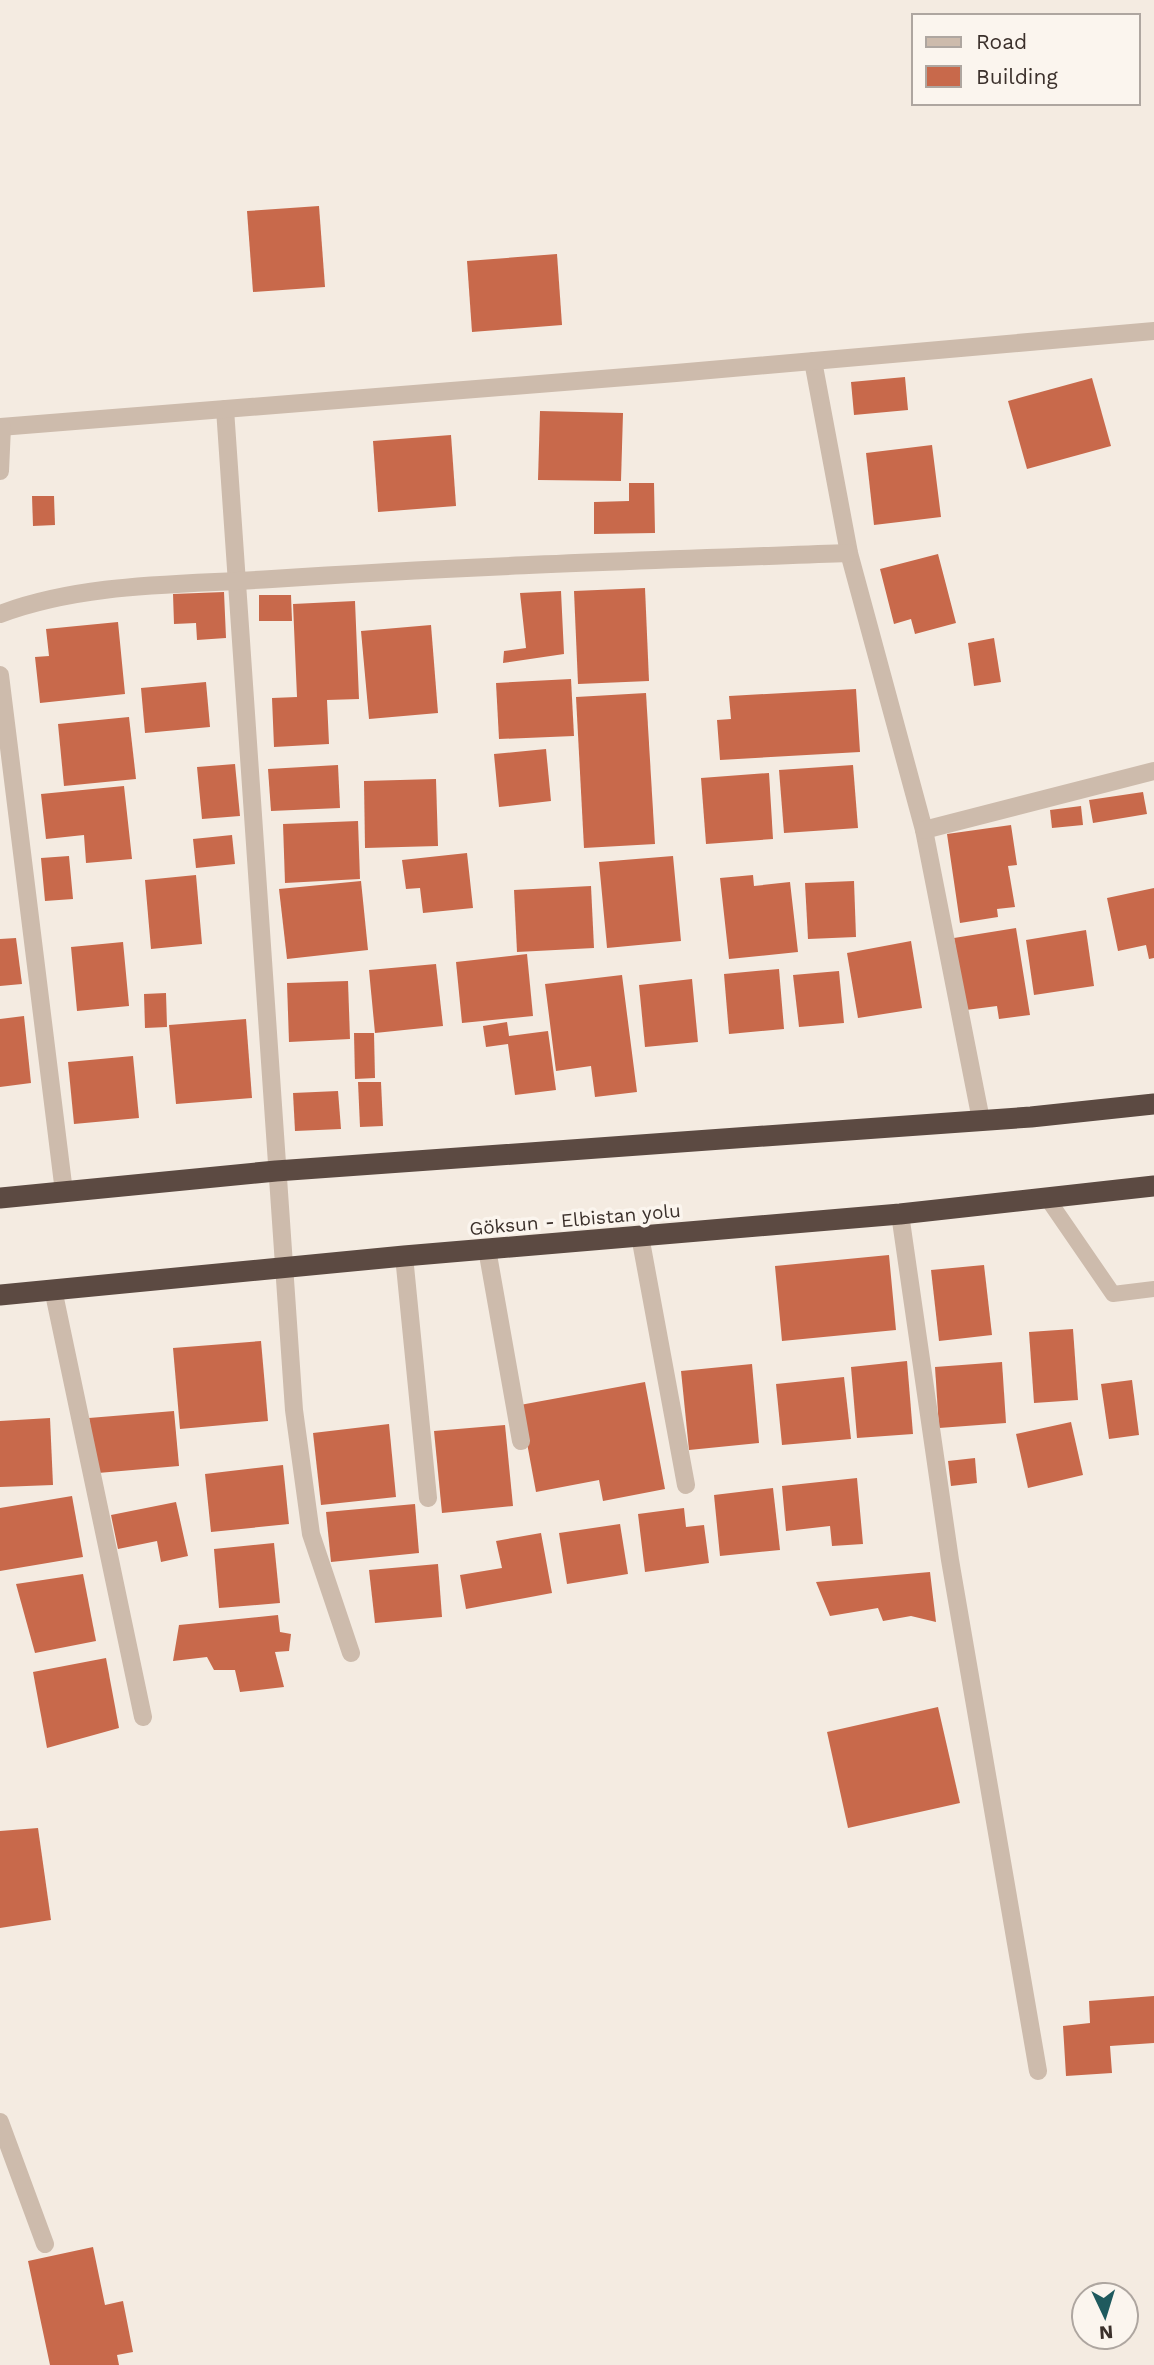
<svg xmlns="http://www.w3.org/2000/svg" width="1154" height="2365" font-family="'Work Sans',sans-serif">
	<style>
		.building { fill: #c8694b }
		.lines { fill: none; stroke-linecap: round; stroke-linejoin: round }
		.lane { stroke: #cdbbac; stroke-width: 16 }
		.street { stroke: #cdbbac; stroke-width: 18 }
		.highway { stroke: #5c4a42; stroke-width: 21 }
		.labels { text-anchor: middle; stroke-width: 7; stroke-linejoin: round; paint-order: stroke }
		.street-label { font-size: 19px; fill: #3b302b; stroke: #fbf5ee }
	</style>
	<rect width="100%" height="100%" fill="#f4ebe1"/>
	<g class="building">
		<polygon points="319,206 325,287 253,292 247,211"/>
		<polygon points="557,254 562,325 472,332 467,261"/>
		<polygon points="905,377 908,410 854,415 851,382"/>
		<polygon points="1092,378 1111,446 1027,469 1008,401"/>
		<polygon points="540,411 623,413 621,481 538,480"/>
		<polygon points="451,435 456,506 378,512 373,441"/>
		<polygon points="932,445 941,517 874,525 866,453"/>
		<polygon points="629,483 654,483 655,533 594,534 594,502 629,501"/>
		<polygon points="32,496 54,496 55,525 33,526"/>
		<polygon points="938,554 956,623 915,634 911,619 894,624 880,569"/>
		<polygon points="645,588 649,681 578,684 574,591"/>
		<polygon points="561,591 564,654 503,663 504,651 526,648 520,593"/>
		<polygon points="224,592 226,638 197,640 196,623 174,624 173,594"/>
		<polygon points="259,595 291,595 292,621 259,621"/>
		<polygon points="355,601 359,699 327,700 329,744 274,747 272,698 297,697 293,604"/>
		<polygon points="118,622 125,694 40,703 35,657 49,656 46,629"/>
		<polygon points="431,625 438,713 369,719 361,631"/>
		<polygon points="994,638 1001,682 974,686 968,643"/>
		<polygon points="571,679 574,736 499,739 496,683"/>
		<polygon points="206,682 210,727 145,733 141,688"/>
		<polygon points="856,689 860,752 720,760 717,720 731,719 729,696"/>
		<polygon points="646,693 655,844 584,848 576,697"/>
		<polygon points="129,717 136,779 64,786 58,724"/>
		<polygon points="546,749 551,801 499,807 494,754"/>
		<polygon points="235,764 240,816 202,819 197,767"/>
		<polygon points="338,765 340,808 271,811 268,769"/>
		<polygon points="853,765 858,828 784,833 779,770"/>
		<polygon points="769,773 773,839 706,844 701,778"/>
		<polygon points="436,779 438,846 365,848 364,781"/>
		<polygon points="124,786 132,859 86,863 84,835 46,839 41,794"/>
		<polygon points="1143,792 1147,814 1093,823 1089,800"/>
		<polygon points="1081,806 1083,825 1052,828 1050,810"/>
		<polygon points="358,821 360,879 285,883 283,824"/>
		<polygon points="1011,825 1017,865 1008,866 1015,907 997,909 998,917 960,923 947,834"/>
		<polygon points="232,835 235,864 196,868 193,839"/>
		<polygon points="467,853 473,908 423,913 420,888 406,889 402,860"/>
		<polygon points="69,856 73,899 45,901 41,858"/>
		<polygon points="673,856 681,941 607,948 599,862"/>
		<polygon points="196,875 202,944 151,949 145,880"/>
		<polygon points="753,875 754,886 790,882 798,952 729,959 720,878"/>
		<polygon points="361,881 368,950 287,959 279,889"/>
		<polygon points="854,881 856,937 808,939 805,883"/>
		<polygon points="591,886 594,948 517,952 514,890"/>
		<polygon points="1154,888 1154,958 1149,959 1146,945 1118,951 1107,898"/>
		<polygon points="1016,928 1030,1015 999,1019 997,1006 966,1010 954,938"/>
		<polygon points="1086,930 1094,986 1034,995 1026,940"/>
		<polygon points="16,938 22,984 0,986 0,939"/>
		<polygon points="911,941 922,1008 858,1018 847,953"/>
		<polygon points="123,942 129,1006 77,1011 71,947"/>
		<polygon points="527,954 533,1016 462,1023 456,962"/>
		<polygon points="436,964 443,1026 375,1033 369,970"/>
		<polygon points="779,969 784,1029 729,1034 724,974"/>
		<polygon points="839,971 844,1023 799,1027 793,975"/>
		<polygon points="622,975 637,1092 595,1097 591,1066 556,1071 545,984"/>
		<polygon points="692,979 698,1042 645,1047 639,985"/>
		<polygon points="348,981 350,1039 289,1042 287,983"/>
		<polygon points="166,993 167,1027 145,1028 144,994"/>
		<polygon points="24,1016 31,1083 0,1087 0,1019"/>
		<polygon points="246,1019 252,1098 176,1104 169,1025"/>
		<polygon points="507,1022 509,1036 548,1031 556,1090 515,1095 508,1044 486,1047 483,1026"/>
		<polygon points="354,1033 374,1033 375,1078 355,1079"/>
		<polygon points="133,1056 139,1118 74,1124 68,1062"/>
		<polygon points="358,1082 381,1082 383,1126 360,1127"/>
		<polygon points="338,1091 341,1129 295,1131 293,1093"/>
		<polygon points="889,1255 896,1330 782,1341 775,1266"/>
		<polygon points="984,1265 992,1335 939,1341 931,1270"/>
		<polygon points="1073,1329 1078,1400 1034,1403 1029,1332"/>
		<polygon points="261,1341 268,1421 180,1429 173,1348"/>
		<polygon points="907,1361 913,1434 857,1438 851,1367"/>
		<polygon points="1002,1362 1006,1423 939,1428 935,1367"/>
		<polygon points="752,1364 759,1443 689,1450 681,1371"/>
		<polygon points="844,1377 851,1439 782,1445 776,1384"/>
		<polygon points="1132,1380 1139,1435 1109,1439 1101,1384"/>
		<polygon points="645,1382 665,1489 603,1501 599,1480 536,1492 520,1405"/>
		<polygon points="174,1411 179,1466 98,1473 89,1418"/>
		<polygon points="50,1418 53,1485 0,1487 0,1421"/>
		<polygon points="1071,1422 1083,1475 1028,1488 1016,1434"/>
		<polygon points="389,1424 396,1497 321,1505 313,1433"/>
		<polygon points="505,1425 513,1506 442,1513 434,1431"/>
		<polygon points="975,1458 977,1483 951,1486 948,1461"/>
		<polygon points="283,1465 289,1524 211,1532 205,1474"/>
		<polygon points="857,1478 863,1544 832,1546 830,1526 786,1531 782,1486"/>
		<polygon points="773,1488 780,1550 720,1556 714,1495"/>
		<polygon points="72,1496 83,1557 0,1571 0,1508"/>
		<polygon points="176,1502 188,1556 161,1562 157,1541 118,1549 111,1515"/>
		<polygon points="415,1504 419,1553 331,1562 326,1512"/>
		<polygon points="684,1508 686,1527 704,1525 709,1563 645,1572 638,1514"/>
		<polygon points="620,1524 628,1574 567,1584 559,1533"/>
		<polygon points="541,1533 552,1593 466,1609 460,1575 502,1568 496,1541"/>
		<polygon points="274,1543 280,1603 219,1608 214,1549"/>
		<polygon points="438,1564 442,1617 375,1623 369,1570"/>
		<polygon points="930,1572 936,1622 911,1616 883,1621 878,1608 830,1616 816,1582"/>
		<polygon points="83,1574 96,1641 35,1653 16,1584"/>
		<polygon points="278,1615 280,1632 291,1634 289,1651 275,1652 284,1687 240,1692 235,1670 214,1670 207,1657 173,1661 179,1625"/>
		<polygon points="106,1658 119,1728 47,1748 33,1672"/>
		<polygon points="938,1707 960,1803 848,1828 827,1732"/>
		<polygon points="38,1828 51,1920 0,1928 0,1831"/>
		<polygon points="1154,1996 1154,2043 1110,2046 1112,2073 1066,2076 1063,2026 1090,2023 1089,2001"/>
		<polygon points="93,2247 105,2305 123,2301 133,2352 117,2355 119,2365 50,2365 28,2261"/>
	</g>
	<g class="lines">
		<polyline class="lane" points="1047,1198 1113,1294 1154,1289"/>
		<g class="street">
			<polyline points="813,361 849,553 924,830 981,1120"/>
			<polyline points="225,409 294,1410 311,1534 351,1653"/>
			<polyline points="0,427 676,373 1154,331"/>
			<polyline points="0,471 2,427"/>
			<path d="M0,614c85,-32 183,-29 272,-35 192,-13 385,-19 577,-26"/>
			<polyline points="0,675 64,1192"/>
			<polyline points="924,830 1154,771"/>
			<polyline points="900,1214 950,1560 1038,2071"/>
			<polyline points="640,1236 686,1485"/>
			<polyline points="487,1249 521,1441"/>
			<polyline points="404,1256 428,1498"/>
			<polyline points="53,1289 143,1717"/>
			<polyline points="0,2122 45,2244"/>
		</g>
		<g class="highway">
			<polyline points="0,1198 276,1171 1031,1117 1154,1104"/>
			<polyline points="0,1295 404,1256 900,1214 1154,1186"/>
		</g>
	</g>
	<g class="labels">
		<g class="street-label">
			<text transform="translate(575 1219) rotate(-5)" y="7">Göksun - Elbistan yolu</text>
		</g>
	</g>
	<rect x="912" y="14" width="228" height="91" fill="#fbf5ee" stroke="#aea6a0" stroke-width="2"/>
	<rect x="926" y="37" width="35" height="10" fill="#cdbbac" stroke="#aea6a0" stroke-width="2"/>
	<text x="976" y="49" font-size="21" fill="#3b302b">Road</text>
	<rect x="926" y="66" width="35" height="21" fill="#c8694b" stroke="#aea6a0" stroke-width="2"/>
	<text x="976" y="84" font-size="21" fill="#3b302b">Building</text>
	<g transform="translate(1105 2316) rotate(176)"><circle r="33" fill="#fbf5ee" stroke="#aea6a0" stroke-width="2"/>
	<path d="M0-5L12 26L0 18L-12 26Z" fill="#1f5a5e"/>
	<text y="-10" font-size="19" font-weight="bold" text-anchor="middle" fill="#3b302b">N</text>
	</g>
</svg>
